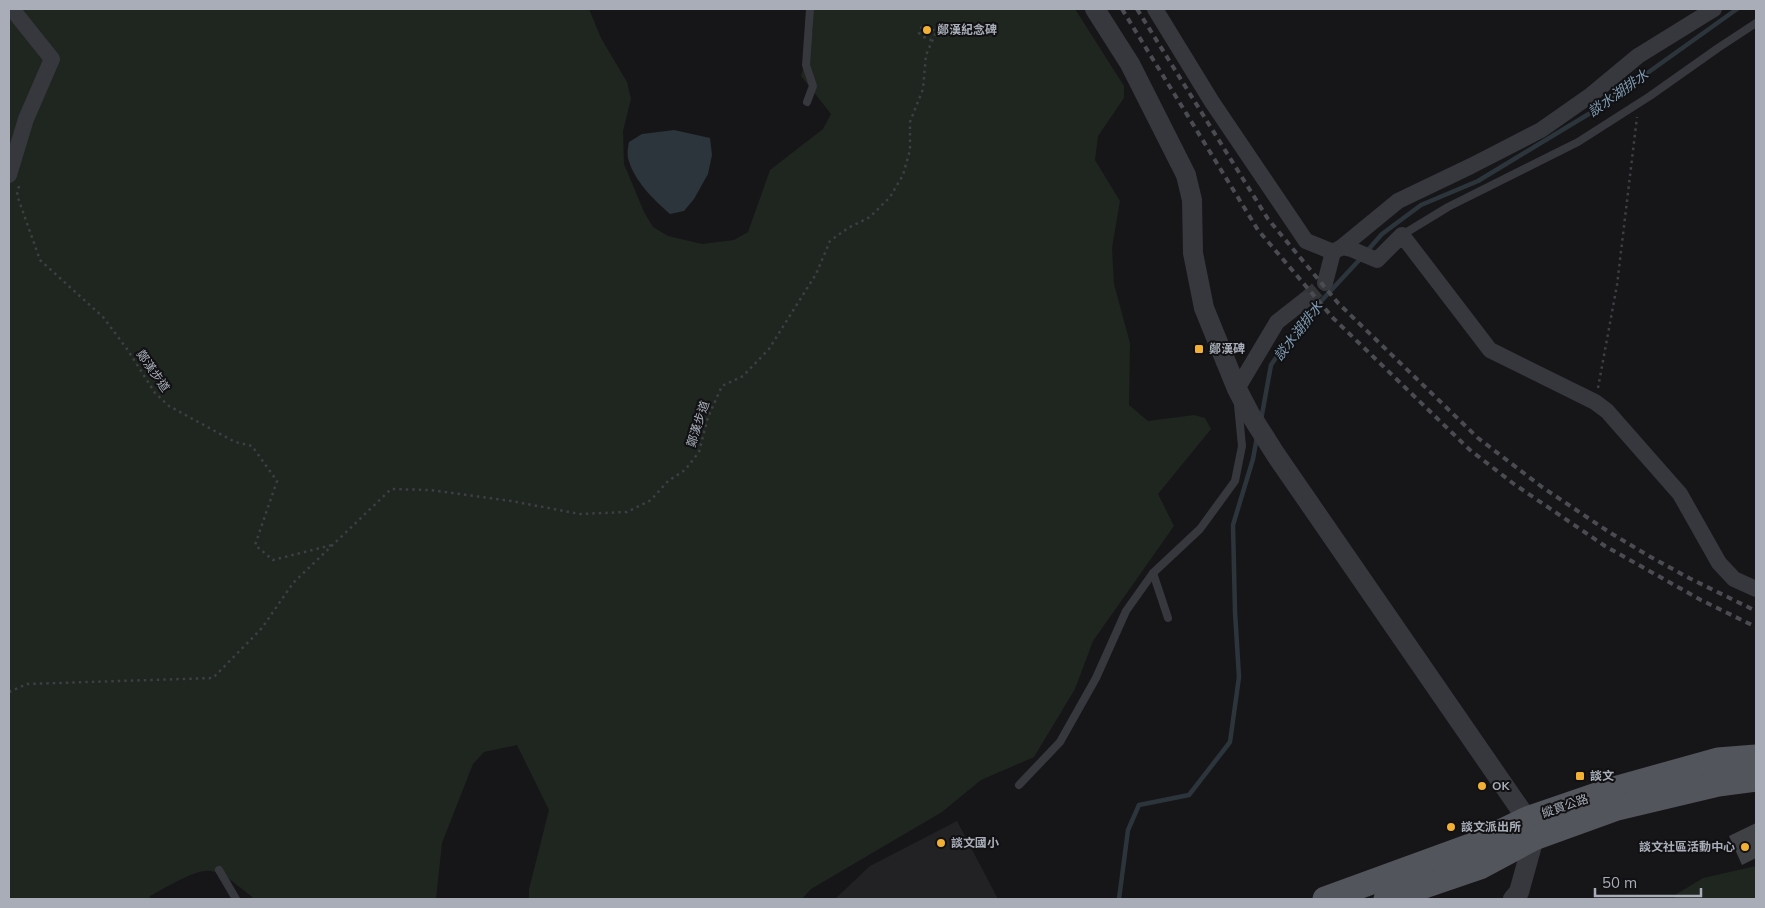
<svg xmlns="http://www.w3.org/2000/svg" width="1765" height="908" font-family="Mulish,'Noto Sans TC',sans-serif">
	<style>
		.built { fill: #222225 }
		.green { fill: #1e261f }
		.water { fill: #2c353c }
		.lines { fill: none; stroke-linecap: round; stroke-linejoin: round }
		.stream { stroke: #2c353c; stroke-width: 4.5 }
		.building { fill: #404145 }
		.minor-tunnel { stroke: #333438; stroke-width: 16; stroke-dasharray: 16 8; stroke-linecap: butt }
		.path { stroke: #3d3f44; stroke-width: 2.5; stroke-dasharray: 2.5 4; stroke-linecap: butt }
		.service { stroke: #37383d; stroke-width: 8 }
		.minor { stroke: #37383d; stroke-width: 16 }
		.tertiary { stroke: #37383d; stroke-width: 20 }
		.primary { stroke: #53555c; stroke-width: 25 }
		.rail { stroke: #4a4c52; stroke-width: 4; stroke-dasharray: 6 5; stroke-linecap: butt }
		.poi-dot { fill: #f2b134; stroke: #111113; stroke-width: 2 }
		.labels { text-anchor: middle; stroke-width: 4; stroke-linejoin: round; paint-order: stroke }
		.poi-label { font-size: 12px; font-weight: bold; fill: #a8adb8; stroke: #111113; text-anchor: start }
		.street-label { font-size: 12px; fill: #a8adb8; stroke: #111113 }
		.water-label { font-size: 14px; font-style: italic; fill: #7f9bb3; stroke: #111113 }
	</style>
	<rect width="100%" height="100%" fill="#161618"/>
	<polygon class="built" points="957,821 998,899 835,899 870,866"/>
	<g class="green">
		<path d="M9,9h580l12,29 26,44 4,17 -8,32 1,33 20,48 9,15 15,9 34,8 32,-4 14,-8 22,-62 53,-41 8,-15 -30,-38 12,-47 -2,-20h264l49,77v12l-26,38 -3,24 25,41 -8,47 2,36 16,59 -1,62 19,16 46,-6 11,3 6,11 -53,65 16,32 -81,115 -18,48 -41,68 -53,23 -39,32 -131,77 -9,10h-273v-10l20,-79 -32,-65 -33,7 -11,12 -31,79 -6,56h-182l-3,-3c-12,-9 -25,-22 -40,-25 -15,-3 -47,18 -61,25l-1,3h-140z"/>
		<polygon points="1756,866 1756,899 1675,899 1675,895 1703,878"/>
	</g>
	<path class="water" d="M674,130l36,8 2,17 -4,19 -14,25 -10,12 -14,3c-17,-15 -36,-33 -42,-56 -1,-5 0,-11 1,-16l13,-8z"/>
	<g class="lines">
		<g class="stream">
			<polyline points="1367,251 1382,234 1421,205 1478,181 1597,109 1737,9"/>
			<polyline points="1261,420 1271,365 1298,326 1362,257"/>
			<polyline points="1119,899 1128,830 1139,805 1189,795 1230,742 1239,677 1235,612 1233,525 1253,459 1257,437"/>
		</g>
	</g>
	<polygon class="building" points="1756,823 1756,858 1742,865 1729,836"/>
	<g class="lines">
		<polyline class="minor-tunnel" points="1305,300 1325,283"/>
		<g class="path">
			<polyline points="19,186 17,195 40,260 103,317 127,349 155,393 169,406 235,442 252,446 277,481 255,545 273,560 332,545"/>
			<polyline points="1598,388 1617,285 1637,117"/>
			<polyline points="9,692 27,684 213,678 262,628 293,583 391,489 430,490 511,501 580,514 627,512 651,500 668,481 685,470 699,452 708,417 722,386 743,376 769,349 816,274 830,241 848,228 870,217 890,197 903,175 910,150 910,122 923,89 926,55 936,32 927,26 921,28 919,33 924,37 931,40"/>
		</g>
		<g class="service">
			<polyline points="807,102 813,86 806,65 810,9"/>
			<polyline points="1402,235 1448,207 1578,142 1650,96 1718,48 1756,23"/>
			<polyline points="1153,573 1168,618"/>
			<polyline points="1019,785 1060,742 1096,678 1126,611 1153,573 1200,529 1235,481 1242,446 1238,405"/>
			<polyline points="219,870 236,899"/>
		</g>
		<g class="minor">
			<polyline points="1155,9 1212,102 1306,241 1333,252 1342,247 1398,201 1471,166 1541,130 1591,95 1638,56 1714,9"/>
			<polyline points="9,175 26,119 52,59 12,9"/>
			<polyline points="1342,247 1351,249 1377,260 1402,235 1490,350 1595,402 1607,411 1680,494 1719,563 1734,579 1756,589"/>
			<polyline points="1325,283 1333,252"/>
			<polyline points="1237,389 1277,322 1305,300"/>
		</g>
		<polyline class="tertiary" points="1095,9 1130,64 1186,175 1192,200 1193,253 1204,308 1237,389 1250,414 1276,455 1527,819 1534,838 1519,892 1513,899"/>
		<g class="primary">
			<polyline points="1325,899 1473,845 1527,819 1614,789 1718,760 1756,757"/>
			<polyline points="1386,899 1480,867 1534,838 1617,808 1718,784 1756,779"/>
		</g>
		<g class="rail">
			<polyline points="1122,9 1258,230 1333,318 1470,450 1514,484 1605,546 1701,600 1756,627"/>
			<polyline points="1137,9 1268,219 1338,303 1478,438 1542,487 1609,532 1649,556 1689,578 1756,611"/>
		</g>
	</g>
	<g class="poi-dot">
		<circle cx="927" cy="30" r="5"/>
		<rect x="1194" y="344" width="10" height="10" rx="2.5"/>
		<rect x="1575" y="771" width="10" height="10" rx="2.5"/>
		<circle cx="1482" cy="786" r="5"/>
		<circle cx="1451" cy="827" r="5"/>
		<circle cx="941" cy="843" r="5"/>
		<circle cx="1745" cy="847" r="5"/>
	</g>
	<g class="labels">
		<g class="poi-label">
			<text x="937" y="34">鄭漢紀念碑</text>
			<text x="1209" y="353">鄭漢碑</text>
			<text x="1590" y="780">談文</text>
			<text x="1492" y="790">OK</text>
			<text x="1461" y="831">談文派出所</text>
			<text x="951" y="847">談文國小</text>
			<text x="1735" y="851" text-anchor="end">談文社區活動中心</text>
		</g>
		<g class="street-label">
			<text transform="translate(153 371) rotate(55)" y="4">鄭漢步道</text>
			<text transform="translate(698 424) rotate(-72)" y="4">鄭漢步道</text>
			<text transform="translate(1565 806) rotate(-19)" y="4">縱貫公路</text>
		</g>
		<g class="water-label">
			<text transform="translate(1618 93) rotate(-35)" y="5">談水湖排水</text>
			<text transform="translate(1298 331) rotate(-52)" y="5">談水湖排水</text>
		</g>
	</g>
	<rect width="1765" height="908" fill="none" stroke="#a8adb8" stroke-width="20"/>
	<path d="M1595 888v8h106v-8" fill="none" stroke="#a8adb8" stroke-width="2.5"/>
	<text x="1602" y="888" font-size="15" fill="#a8adb8" stroke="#111113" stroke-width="4" paint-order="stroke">50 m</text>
</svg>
